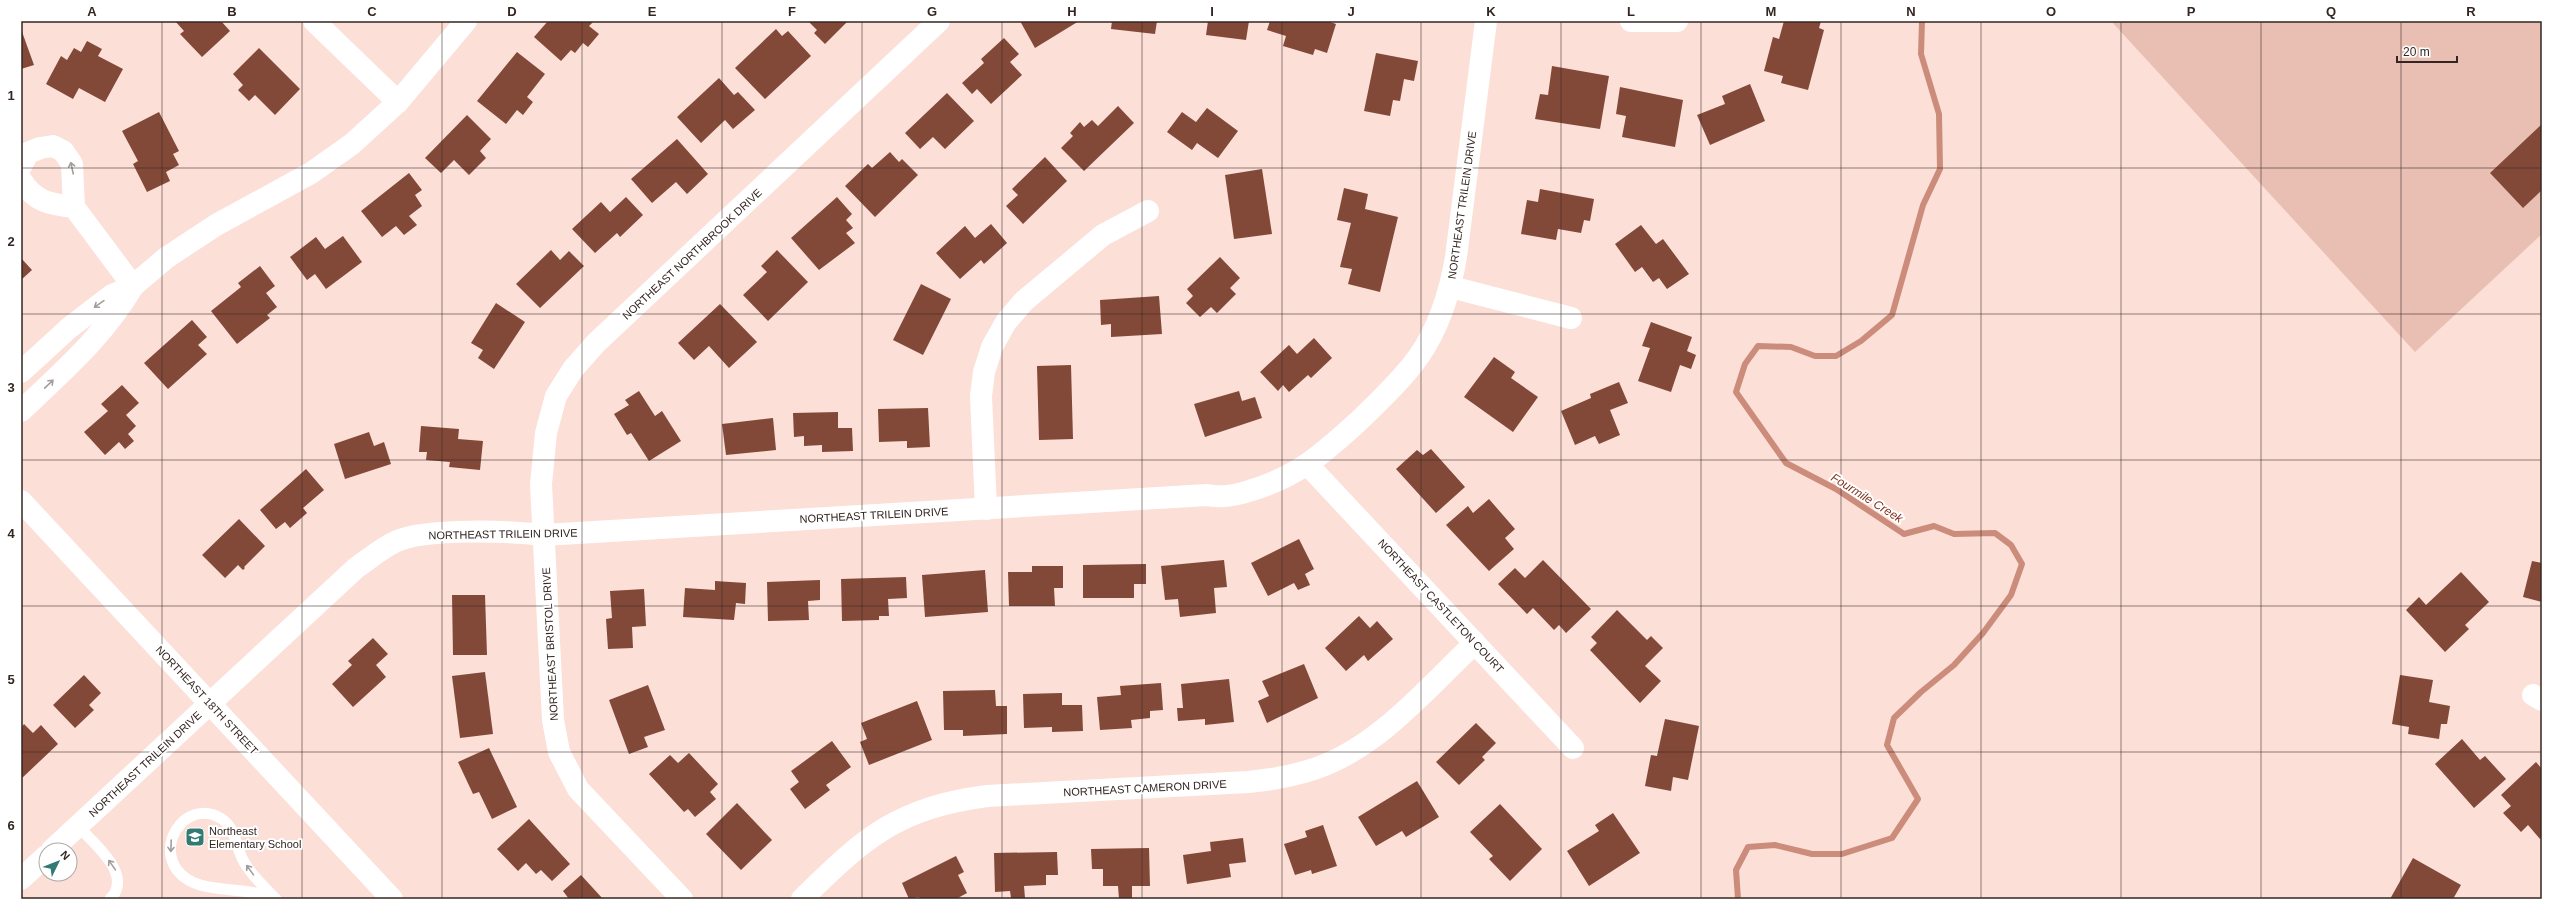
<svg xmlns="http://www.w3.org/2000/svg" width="2563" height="920" font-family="Helvetica,sans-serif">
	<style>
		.green { fill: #e9bfb3 }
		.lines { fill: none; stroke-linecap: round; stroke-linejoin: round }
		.stream { stroke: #cc8c7b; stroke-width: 6 }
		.building { fill: #824939 }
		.lane { stroke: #fff; stroke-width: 11 }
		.street { stroke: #fff; stroke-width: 22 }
		.secondary { stroke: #fff; stroke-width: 22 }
		.oneway { stroke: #a39d9c }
		.grid { fill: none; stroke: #332622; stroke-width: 1; stroke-opacity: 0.55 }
		.labels { text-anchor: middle; stroke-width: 4; stroke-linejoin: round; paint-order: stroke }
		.street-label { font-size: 11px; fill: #332622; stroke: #fff }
		.poi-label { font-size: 11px; fill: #332622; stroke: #fff; text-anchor: start }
		.water-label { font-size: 12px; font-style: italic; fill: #833520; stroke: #fff }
		.neatline { fill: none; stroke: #332622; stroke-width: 1.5 }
		.grid-label { font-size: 13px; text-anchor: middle; font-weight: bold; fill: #332622 }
	</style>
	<rect width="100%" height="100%" fill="#fcdfd7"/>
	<polygon class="green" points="2111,21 2542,21 2542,234 2415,352"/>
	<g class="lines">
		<polyline class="stream" points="1738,899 1736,870 1748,847 1775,845 1812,854 1842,854 1892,838 1918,799 1887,745 1894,718 1921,692 1954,665 1983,633 2011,595 2022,564 2011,545 1995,533 1954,534 1934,526 1904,534 1836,489 1786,463 1736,392 1745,364 1758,346 1791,347 1815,356 1836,356 1861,341 1892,315 1923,205 1940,169 1939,114 1921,54 1922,21"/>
	</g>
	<g class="building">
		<polygon points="175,21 221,21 230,31 202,57 180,34 184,31"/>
		<polygon points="548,21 594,21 589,26 599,34 588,47 583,43 575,53 571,50 561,61 534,37"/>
		<polygon points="808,21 848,21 825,44 814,33 817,30"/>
		<polygon points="1020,21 1079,21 1035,48"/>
		<polygon points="1112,21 1157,21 1155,34 1111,29"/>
		<polygon points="1208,21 1249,21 1246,40 1206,35"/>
		<polygon points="1270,21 1327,21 1336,24 1327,53 1315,49 1313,55 1283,46 1286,36 1267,30"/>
		<polygon points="1784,21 1821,21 1819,28 1824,30 1808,90 1781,83 1783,76 1764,71 1773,37 1779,39"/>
		<polygon points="21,29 34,65 21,69"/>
		<polygon points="776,29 782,36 788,31 811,56 765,99 735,68"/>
		<polygon points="1004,38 1019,54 1010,62 1022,75 991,104 977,89 972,94 962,83 984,63 981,59"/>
		<polygon points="87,41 102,49 98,56 123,69 105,102 79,88 73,99 46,84 61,56 67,60 74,48 81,52"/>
		<polygon points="259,48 300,89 275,115 255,95 249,101 238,90 243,85 233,74"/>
		<polygon points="517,52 545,74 527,97 533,102 523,115 517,110 506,124 477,101"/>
		<polygon points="1376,53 1418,61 1414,81 1404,79 1400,101 1393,100 1390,116 1364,111"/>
		<polygon points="1552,66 1609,76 1600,129 1535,119 1540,94 1548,95"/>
		<polygon points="719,78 734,95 738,92 755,110 733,129 725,120 701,143 677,117"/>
		<polygon points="1750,84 1765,121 1710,145 1697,115 1725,104 1722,96"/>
		<polygon points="1620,87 1683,100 1675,147 1622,137 1626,116 1616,114"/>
		<polygon points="947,93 974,121 945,149 933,137 920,149 905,133"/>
		<polygon points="1118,106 1134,123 1084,171 1061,148 1073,136 1070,133 1080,122 1084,127 1092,120 1098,126"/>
		<polygon points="1207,108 1238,131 1218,158 1197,143 1192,150 1167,132 1182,112 1196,122"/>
		<polygon points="159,112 179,151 173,154 179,165 166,172 170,181 147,192 133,164 138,161 122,131"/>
		<polygon points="467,115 491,139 480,151 486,158 469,175 454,160 441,173 425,158"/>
		<polygon points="2542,124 2542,190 2523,208 2490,173"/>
		<polygon points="677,139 708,174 687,194 676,182 652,203 631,179"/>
		<polygon points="890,152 899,162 902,159 918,175 875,217 845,186 868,164 872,168"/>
		<polygon points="1045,157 1067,181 1023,224 1006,206 1018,195 1012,189"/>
		<polygon points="1262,169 1272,234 1234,239 1225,175"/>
		<polygon points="409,173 422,190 415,195 422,206 409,216 417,225 404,235 396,226 382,237 361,211"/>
		<polygon points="1344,188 1368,194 1365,209 1398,217 1380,292 1348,284 1352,269 1340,267 1351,223 1337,220"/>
		<polygon points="1540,189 1594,199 1590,221 1584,220 1581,233 1558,229 1556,240 1521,234 1527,200 1538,202"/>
		<polygon points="626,197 643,215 620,237 617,233 595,253 572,229 601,202 610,212"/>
		<polygon points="837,197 852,214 846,220 853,228 846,233 855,243 819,270 791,238"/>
		<polygon points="991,224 1007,243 984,264 981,260 960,279 936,253 965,226 975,238"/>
		<polygon points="1641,225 1656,244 1663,239 1689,274 1667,289 1659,278 1653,282 1642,267 1635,272 1615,244"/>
		<polygon points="343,236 362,262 326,289 315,274 307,280 290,257 316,237 325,249"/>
		<polygon points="551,250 560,260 569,251 584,266 540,308 516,284"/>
		<polygon points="777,250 808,282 768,321 743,295 767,272 761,266"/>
		<polygon points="1220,257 1240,278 1230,288 1236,294 1217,313 1211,307 1200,317 1186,303 1193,296 1187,289"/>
		<polygon points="21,258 32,270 21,280"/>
		<polygon points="260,266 275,286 266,293 277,307 267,315 270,318 237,344 211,311 241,287 238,283"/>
		<polygon points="921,284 951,299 923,355 893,340"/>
		<polygon points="1159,296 1162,334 1111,337 1111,324 1101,325 1100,300"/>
		<polygon points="496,303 525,322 494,369 478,358 483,350 471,343"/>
		<polygon points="720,304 757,342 729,368 709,346 694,360 678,343"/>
		<polygon points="192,320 207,337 198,345 207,354 168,389 144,363"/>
		<polygon points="1651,322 1692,337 1687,351 1696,355 1691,369 1680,365 1671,392 1638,381 1650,348 1642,346"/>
		<polygon points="1314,338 1332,358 1311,378 1308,375 1289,392 1283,385 1278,391 1260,372 1289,345 1297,354"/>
		<polygon points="1494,357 1515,372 1511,378 1538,397 1513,432 1464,397"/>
		<polygon points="1071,365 1073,439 1039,440 1037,366"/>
		<polygon points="1619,382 1628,403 1610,410 1620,435 1599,444 1595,436 1575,445 1561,411 1591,398 1590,394"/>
		<polygon points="122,385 139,403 126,415 136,426 128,434 134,441 125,449 119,442 105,455 84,432 108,411 101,404"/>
		<polygon points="639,391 655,416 662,411 681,441 649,461 631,433 627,435 614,414 629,405 625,400"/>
		<polygon points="1239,391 1242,401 1255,397 1262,418 1205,437 1194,404"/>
		<polygon points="928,408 930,447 907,448 907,441 879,442 878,409"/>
		<polygon points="838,412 838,428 852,428 853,451 822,452 822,445 804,446 804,436 794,437 793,413"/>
		<polygon points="773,418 776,450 726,455 722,424"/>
		<polygon points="421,426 459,429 458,439 483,441 480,470 449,467 450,462 426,460 427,452 419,452"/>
		<polygon points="369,432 374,446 384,442 391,464 345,479 334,444"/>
		<polygon points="1431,449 1465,487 1436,513 1396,469 1417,450 1423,455"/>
		<polygon points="306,469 324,490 303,508 307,513 290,528 285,522 276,529 260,510"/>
		<polygon points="1489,499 1515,529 1505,538 1514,549 1489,571 1446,525 1468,506 1473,513"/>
		<polygon points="239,519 265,546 244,567 245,568 243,570 238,565 225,578 202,555"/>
		<polygon points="1299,539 1314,569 1305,574 1310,585 1298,590 1294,583 1268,596 1251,563"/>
		<polygon points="1224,560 1227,587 1214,588 1216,613 1180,617 1178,599 1165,600 1161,566"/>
		<polygon points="1543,560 1591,609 1566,633 1559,625 1554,630 1533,608 1527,614 1498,584 1515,568 1525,578"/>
		<polygon points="2532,561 2542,563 2542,602 2523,597"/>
		<polygon points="1146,564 1146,584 1134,584 1134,598 1083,598 1083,565"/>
		<polygon points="1032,566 1063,566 1063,588 1054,588 1055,606 1009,606 1008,572 1032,572"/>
		<polygon points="985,570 988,612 925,617 922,575"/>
		<polygon points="2461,572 2489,602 2465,625 2469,629 2445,652 2406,610 2419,597 2426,605"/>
		<polygon points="906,577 907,598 888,599 889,616 879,616 879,620 842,621 841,579"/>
		<polygon points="820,580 820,600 808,601 809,620 768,621 767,582"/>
		<polygon points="715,581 746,583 745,604 736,603 734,620 683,617 685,588 715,590"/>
		<polygon points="644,589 646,626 632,627 633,648 608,649 606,619 612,618 610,591"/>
		<polygon points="452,595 485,595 487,655 453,655"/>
		<polygon points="1617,610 1647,640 1651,636 1663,648 1645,666 1661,681 1640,703 1590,650 1597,643 1591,637"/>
		<polygon points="1359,616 1370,628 1377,621 1393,639 1368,661 1364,655 1346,671 1325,648"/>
		<polygon points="373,638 388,654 376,665 386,677 353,707 332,684 352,665 348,661"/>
		<polygon points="1304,664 1318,698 1267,723 1258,701 1269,696 1262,681"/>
		<polygon points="485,672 493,734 460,738 452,676"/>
		<polygon points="84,675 101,693 89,705 94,710 75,728 53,705"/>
		<polygon points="2400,675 2433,680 2429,702 2450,706 2447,724 2441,724 2439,739 2408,734 2409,727 2392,724"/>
		<polygon points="1229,679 1234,722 1205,725 1205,719 1178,721 1177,708 1183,708 1181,684"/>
		<polygon points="1161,683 1163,710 1150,711 1150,718 1131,720 1132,728 1100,730 1097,697 1121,695 1120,686"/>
		<polygon points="648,685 665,730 644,737 648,747 629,754 609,700"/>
		<polygon points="995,690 996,706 1007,706 1007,734 963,736 963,730 944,730 943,691"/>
		<polygon points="1062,693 1062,705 1082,705 1083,731 1052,732 1052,727 1024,728 1023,694"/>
		<polygon points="917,701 932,740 869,765 860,742 867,739 861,723"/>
		<polygon points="1665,719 1699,726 1688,780 1673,777 1671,791 1645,786 1651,755 1657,756"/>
		<polygon points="1476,723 1496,743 1482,757 1485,760 1459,785 1436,762"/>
		<polygon points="24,724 33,733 41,725 58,744 21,779 21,728"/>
		<polygon points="2462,739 2480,760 2485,756 2506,779 2474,808 2435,764"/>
		<polygon points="832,741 851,767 826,785 830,790 805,809 790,789 799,782 791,771"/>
		<polygon points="489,748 517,807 492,819 479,792 473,794 458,762"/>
		<polygon points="689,753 718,784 710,792 716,799 695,817 688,809 684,812 649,774 670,755 678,763"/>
		<polygon points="2536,762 2542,769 2542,836 2540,839 2528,825 2521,832 2503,813 2511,806 2501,795"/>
		<polygon points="1417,781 1439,817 1406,837 1402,831 1376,846 1358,817"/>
		<polygon points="737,803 772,840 741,870 706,834"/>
		<polygon points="1500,804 1542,849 1510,881 1489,859 1493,856 1470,832"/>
		<polygon points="1613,813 1640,853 1589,886 1567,851 1599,831 1595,825"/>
		<polygon points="529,819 570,864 552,881 541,870 536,874 526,863 518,871 497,849"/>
		<polygon points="1323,825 1337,866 1312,874 1311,870 1295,875 1284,844 1307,837 1305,831"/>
		<polygon points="1243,838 1246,862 1229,864 1231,877 1187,884 1183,855 1211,851 1210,842"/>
		<polygon points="1149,848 1150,886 1132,886 1132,899 1119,899 1118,886 1103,886 1103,869 1092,869 1091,849"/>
		<polygon points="1057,852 1058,875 1046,875 1046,885 1024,886 1025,898 1011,898 1010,891 995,892 994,853"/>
		<polygon points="956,856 964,872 958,875 967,893 956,899 920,899 919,897 909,899 902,883"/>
		<polygon points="2413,858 2461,885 2453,899 2390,899"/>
		<polygon points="581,875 603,899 569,899 563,891"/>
	</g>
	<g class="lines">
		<g class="lane">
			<path d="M78,826c17,19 56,49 32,73"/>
			<path d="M276,899c-26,-12 -69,-6 -89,-20 -39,-26 -2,-84 35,-60 14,9 14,30 22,43 8,14 21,26 32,37"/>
		</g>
		<g class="street">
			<polyline points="314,21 398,102"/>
			<polyline points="1631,21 1677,21"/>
			<polyline points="21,166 28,153 40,148 53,146 63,151 72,164 74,207 133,286"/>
			<path d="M21,180c14,22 28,24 53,27"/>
			<polyline points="1451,287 1571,318"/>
			<polyline points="21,372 69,328 112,295 133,286 166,258 216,225 311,173 352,144 398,102 466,21"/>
			<path d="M21,411c41,-39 84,-76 112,-125"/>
			<polyline points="1308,465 1573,748"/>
			<polyline points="986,509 981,396 984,372 992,347 1006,322 1024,301 1103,235 1148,211"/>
			<polyline points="2533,695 2542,700"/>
			<polyline points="682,899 578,789 559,752 553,720 541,484 546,433 556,396 573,369 596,343 939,21"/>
			<path d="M802,899c63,-62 95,-91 185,-103l261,-14c23,-2 44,-6 66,-13 64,-21 113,-81 161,-126"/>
		</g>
		<g class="secondary">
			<polyline points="21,501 392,899"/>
			<path d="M52,850l304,-282c13,-9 27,-21 41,-27 30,-13 114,-10 147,-6l663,-40c14,3 31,0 45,-5 47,-14 74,-39 110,-72 20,-20 41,-39 57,-62 21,-30 31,-64 37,-99l30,-236"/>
			<polyline points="21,879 46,856"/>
		</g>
	</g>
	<defs><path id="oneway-shaft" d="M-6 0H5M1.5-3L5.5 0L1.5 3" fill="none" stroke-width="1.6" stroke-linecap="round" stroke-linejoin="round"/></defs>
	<g class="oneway">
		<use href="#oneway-shaft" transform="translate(72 168) rotate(-102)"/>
		<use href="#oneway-shaft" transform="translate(99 304) rotate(145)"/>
		<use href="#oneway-shaft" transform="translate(49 384) rotate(-44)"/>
		<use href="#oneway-shaft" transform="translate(171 846) rotate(92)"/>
		<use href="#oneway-shaft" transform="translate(112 865) rotate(-125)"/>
		<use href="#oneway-shaft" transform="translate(250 870) rotate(-126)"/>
	</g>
	<path class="grid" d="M162,21v878M302,21v878M442,21v878M582,21v878M722,21v878M862,21v878M1002,21v878M1142,21v878M1282,21v878M1421,21v878M1561,21v878M1701,21v878M1841,21v878M1981,21v878M2121,21v878M2261,21v878M2401,21v878M21,168h2521M21,314h2521M21,460h2521M21,606h2521M21,752h2521"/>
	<defs>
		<g id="school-square" transform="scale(1)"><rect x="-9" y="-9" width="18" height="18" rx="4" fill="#337a73" stroke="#fff"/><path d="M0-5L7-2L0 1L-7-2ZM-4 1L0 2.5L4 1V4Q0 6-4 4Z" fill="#fff"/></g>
	</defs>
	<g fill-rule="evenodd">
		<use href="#school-square" x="195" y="837"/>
	</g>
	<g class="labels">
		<g class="street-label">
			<text transform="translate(1462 205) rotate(-82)" y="4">NORTHEAST TRILEIN DRIVE</text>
			<text transform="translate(692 254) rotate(-43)" y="4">NORTHEAST NORTHBROOK DRIVE</text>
			<text transform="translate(874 515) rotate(-3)" y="4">NORTHEAST TRILEIN DRIVE</text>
			<text transform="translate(503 534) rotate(-1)" y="4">NORTHEAST TRILEIN DRIVE</text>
			<text transform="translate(1441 606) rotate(47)" y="4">NORTHEAST CASTLETON COURT</text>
			<text transform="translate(550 644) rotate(-93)" y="4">NORTHEAST BRISTOL DRIVE</text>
			<text transform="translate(207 700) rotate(47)" y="4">NORTHEAST 18TH STREET</text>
			<text transform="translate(145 764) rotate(-43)" y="4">NORTHEAST TRILEIN DRIVE</text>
			<text transform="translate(1145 788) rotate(-3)" y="4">NORTHEAST CAMERON DRIVE</text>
		</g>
		<g class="poi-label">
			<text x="209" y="835">Northeast<tspan x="209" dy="13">Elementary School</tspan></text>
		</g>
		<g class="water-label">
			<text transform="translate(1867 498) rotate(32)" y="4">Fourmile Creek</text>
		</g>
	</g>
	<rect width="2563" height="920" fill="none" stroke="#ffffff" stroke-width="44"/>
	<g transform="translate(58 862) rotate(47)"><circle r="19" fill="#ffffff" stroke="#ada8a7"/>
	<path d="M0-3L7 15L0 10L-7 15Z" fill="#337a73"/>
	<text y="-6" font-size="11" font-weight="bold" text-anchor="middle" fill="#332622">N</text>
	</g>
	<path d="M2397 56v6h60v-6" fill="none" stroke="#332622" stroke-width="2"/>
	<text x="2403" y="56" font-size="12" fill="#332622" stroke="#ffffff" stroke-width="3" paint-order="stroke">20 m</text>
	<rect x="22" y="22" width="2519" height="876" class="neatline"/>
	<g class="grid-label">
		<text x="92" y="16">A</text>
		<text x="232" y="16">B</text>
		<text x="372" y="16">C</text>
		<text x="512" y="16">D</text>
		<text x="652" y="16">E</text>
		<text x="792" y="16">F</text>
		<text x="932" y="16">G</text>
		<text x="1072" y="16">H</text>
		<text x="1212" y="16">I</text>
		<text x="1351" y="16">J</text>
		<text x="1491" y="16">K</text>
		<text x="1631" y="16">L</text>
		<text x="1771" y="16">M</text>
		<text x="1911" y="16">N</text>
		<text x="2051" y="16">O</text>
		<text x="2191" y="16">P</text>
		<text x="2331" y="16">Q</text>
		<text x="2471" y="16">R</text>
		<text x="11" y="100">1</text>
		<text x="11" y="246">2</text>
		<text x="11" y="392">3</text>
		<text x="11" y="538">4</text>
		<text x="11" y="684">5</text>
		<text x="11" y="830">6</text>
	</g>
</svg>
